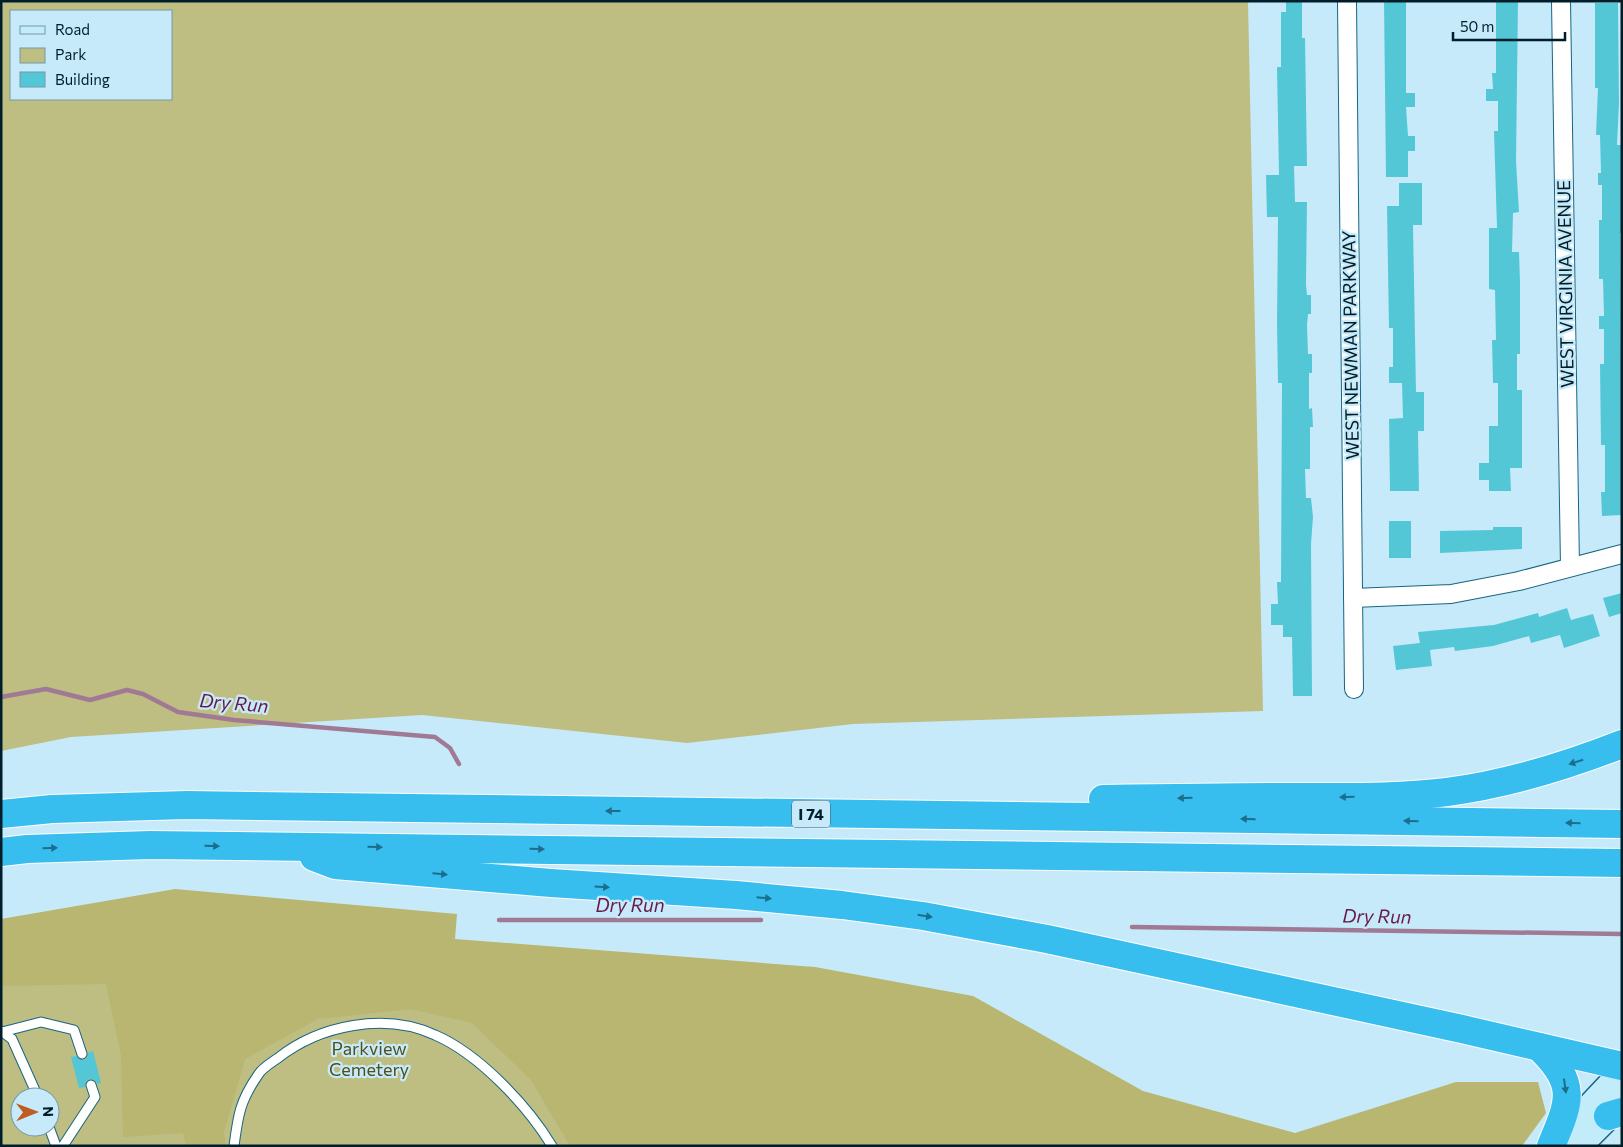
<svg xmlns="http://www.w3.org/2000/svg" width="1623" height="1147" font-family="Commissioner,sans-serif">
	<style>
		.green { fill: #bebd82; fill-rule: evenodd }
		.forest { fill: #b8b670 }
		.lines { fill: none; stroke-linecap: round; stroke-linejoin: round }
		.stream { stroke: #a07995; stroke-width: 4.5 }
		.building { fill: #53c7d6 }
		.service-casing { stroke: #176581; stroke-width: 11 }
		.minor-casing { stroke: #176581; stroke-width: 20 }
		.secondary-casing { stroke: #176581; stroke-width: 28 }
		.motorway-casing { stroke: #fff; stroke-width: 30 }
		.service { stroke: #fff; stroke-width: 9 }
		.minor { stroke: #fff; stroke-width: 18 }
		.secondary { stroke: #c3ecfa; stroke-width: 25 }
		.motorway { stroke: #37beef; stroke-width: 28 }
		.oneway { fill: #1c6e8c }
		.labels { text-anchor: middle; stroke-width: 4.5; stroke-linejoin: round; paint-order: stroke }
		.shield { fill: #c7eafa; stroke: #3c5b68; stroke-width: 1 }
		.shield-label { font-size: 16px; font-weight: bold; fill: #001e29 }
		.street-label { font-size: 18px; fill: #001e29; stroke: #c7eafa }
		.park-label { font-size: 18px; fill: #504e19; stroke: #c7eafa }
		.water-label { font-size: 19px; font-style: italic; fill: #671a49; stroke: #c7eafa }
	</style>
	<rect width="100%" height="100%" fill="#c7eafa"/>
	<g class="green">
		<path d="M1,1h1247l15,710 -410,13 -166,19 -265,-28 -351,22 -70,14zM11,11h160v88h-160z"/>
		<path d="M631,971l8,175h-638v-174zM20,1097h30v30h-30z"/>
	</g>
	<polygon class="forest" points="175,889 457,914 455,939 815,967 973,996 1143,1091 1295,1133 1456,1082 1538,1082 1546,1113 1522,1146 570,1146 531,1080 472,1023 411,1009 318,1019 245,1059 224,1132 226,1146 186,1146 183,1133 123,1137 121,1055 106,984 1,986 1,919"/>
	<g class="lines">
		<g class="stream">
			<polyline points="1,697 46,689 90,700 127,690 143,694 178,712 234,720 435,737 450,748 459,764"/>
			<polyline points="499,920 761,920"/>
			<polyline points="1132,927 1622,934"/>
		</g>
	</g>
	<g class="building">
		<polygon points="1286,1 1302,1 1302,38 1305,38 1307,166 1294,166 1295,202 1307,202 1306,285 1307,295 1311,295 1311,314 1308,314 1307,325 1308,354 1312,354 1312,373 1309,373 1309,409 1312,408 1313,427 1310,427 1310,469 1305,469 1306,498 1311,498 1313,517 1311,544 1312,696 1293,696 1292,637 1283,637 1283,625 1271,625 1271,604 1278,604 1277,582 1281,582 1282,383 1278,383 1277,325 1278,217 1267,217 1266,175 1279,175 1277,67 1281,67 1281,12 1286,12"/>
		<polygon points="1384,1 1406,1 1406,93 1415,93 1415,107 1406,107 1408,136 1415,136 1415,151 1408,151 1408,177 1386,177"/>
		<polygon points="1496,1 1518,1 1516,161 1519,212 1513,213 1512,252 1519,252 1520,282 1520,354 1517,354 1517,390 1522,390 1522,468 1510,468 1511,491 1489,491 1489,480 1479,480 1479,463 1489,463 1489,426 1498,426 1498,383 1493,383 1492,340 1496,340 1495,290 1489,289 1489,228 1497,228 1494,131 1498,131 1498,101 1486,101 1486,89 1493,89 1492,73 1496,73"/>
		<polygon points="1595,3 1618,3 1619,103 1617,145 1622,145 1622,233 1620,233 1622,515 1602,516 1601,492 1605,492 1605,445 1601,445 1600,364 1604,364 1604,329 1599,329 1599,316 1604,316 1603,279 1599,279 1599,220 1602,220 1602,185 1598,185 1598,173 1601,173 1600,135 1596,135 1598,88 1595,88"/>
		<polygon points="1399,183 1422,183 1422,225 1413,225 1416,392 1424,392 1424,431 1418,431 1419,491 1390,491 1389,419 1403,418 1402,383 1389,383 1389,367 1393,367 1393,328 1389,328 1387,206 1399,206"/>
		<rect x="1389" y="521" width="22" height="37"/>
		<polygon points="1493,527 1522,527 1522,549 1440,553 1440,531 1493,530"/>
		<polygon points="1622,593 1622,613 1609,617 1603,598"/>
		<polygon points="1567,608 1571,620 1593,614 1600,636 1564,648 1560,635 1531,643 1529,636 1493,646 1455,651 1454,647 1430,650 1432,666 1396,670 1393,646 1420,643 1418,632 1494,625 1538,613 1539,617"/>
		<polygon points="93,1051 101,1083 97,1084 95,1080 90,1079 86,1081 85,1087 79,1088 71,1057 76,1056 84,1060 87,1058 88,1053"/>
	</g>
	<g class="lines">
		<g class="service-casing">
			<g id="service">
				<polyline points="1,1031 12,1039 38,1097"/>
				<polyline points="2,1032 41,1022 74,1030 82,1054"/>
				<polyline points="49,1127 56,1146"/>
				<polyline points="63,1146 95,1097 91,1085"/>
				<path d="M234,1146c4,-31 6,-45 24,-71 4,-7 13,-12 20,-17 42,-33 107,-46 157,-23 44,19 92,70 117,111"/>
			</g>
		</g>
		<g class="minor-casing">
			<g id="minor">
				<polyline points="1347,1 1354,689"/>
				<polyline points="1561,1 1570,567"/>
				<polyline points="1353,598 1451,594 1519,581 1622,554"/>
			</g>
		</g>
		<g class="secondary-casing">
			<g id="secondary">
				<polyline points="1555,1143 1622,1072"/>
				<polyline points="1579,1146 1622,1103"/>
			</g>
		</g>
		<g class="motorway-casing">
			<g id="motorway">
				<path d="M1103,799c65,-1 131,-2 197,-2 49,0 98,1 147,-5 60,-8 119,-26 175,-48"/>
				<polyline points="1,814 52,809 187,805 1622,824"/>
				<polyline points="1,852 27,849 150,845 1622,863"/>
				<polyline points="314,857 335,865 551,883 736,895 842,905 923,916 1047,939 1462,1029 1622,1066"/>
				<path d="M1539,1047c39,37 31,54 12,99"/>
				<polyline points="1608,1116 1622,1112"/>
			</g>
		</g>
		<use href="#service" class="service"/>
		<use href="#minor" class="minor"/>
		<use href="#secondary" class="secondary"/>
		<use href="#motorway" class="motorway"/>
	</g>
	<defs><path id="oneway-solid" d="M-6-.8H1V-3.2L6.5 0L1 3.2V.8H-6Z" transform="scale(1.25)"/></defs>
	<g class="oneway">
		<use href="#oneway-solid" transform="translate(1576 762) rotate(162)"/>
		<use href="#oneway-solid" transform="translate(1347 797) rotate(179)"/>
		<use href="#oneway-solid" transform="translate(1185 798) rotate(179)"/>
		<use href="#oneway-solid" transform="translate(613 811) rotate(-180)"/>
		<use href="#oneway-solid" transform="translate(1248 819) rotate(-179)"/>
		<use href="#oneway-solid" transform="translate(1411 821) rotate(-179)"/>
		<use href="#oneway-solid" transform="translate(1573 823) rotate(-179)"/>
		<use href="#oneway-solid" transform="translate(212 846) rotate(1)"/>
		<use href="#oneway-solid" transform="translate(375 847) rotate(1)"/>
		<use href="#oneway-solid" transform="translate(50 848) rotate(-2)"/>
		<use href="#oneway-solid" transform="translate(537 849) rotate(1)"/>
		<use href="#oneway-solid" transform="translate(440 874) rotate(5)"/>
		<use href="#oneway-solid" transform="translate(602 887) rotate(4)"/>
		<use href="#oneway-solid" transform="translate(764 898) rotate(5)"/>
		<use href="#oneway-solid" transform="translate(925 916) rotate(9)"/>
		<use href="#oneway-solid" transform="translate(1565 1086) rotate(82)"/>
	</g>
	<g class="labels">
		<rect class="shield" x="792" y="800.5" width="38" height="27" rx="4"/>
		<g class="shield-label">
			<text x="811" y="820">I 74</text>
		</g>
		<g class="street-label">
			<text transform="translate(1566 284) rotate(-91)" y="6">WEST VIRGINIA AVENUE</text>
			<text transform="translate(1351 345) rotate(-91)" y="6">WEST NEWMAN PARKWAY</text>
		</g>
		<g class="park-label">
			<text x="369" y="1055">Parkview<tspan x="369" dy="21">Cemetery</tspan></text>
		</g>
		<g class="water-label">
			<text transform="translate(234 703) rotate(5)" y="7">Dry Run</text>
			<text x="630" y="912">Dry Run</text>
			<text transform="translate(1377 916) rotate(1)" y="7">Dry Run</text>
		</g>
	</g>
	<rect width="1623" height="1147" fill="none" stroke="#001e29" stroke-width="5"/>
	<rect x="10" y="10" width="162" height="90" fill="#c7eafa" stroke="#7798a6"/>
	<rect x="20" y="26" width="25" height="8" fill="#c3ecfa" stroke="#7798a6"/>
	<text x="55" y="35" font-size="15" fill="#001e29">Road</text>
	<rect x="20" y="48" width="25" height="15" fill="#bebd82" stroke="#7798a6"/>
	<text x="55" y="60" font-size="15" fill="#001e29">Park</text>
	<rect x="20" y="72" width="25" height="15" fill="#53c7d6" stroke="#7798a6"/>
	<text x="55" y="85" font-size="15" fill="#001e29">Building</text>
	<g transform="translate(35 1112) rotate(89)"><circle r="24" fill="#c7eafa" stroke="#7798a6"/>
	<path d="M0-4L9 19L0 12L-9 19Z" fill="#be5c21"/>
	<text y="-8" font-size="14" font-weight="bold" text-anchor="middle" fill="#001e29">N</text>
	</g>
	<path d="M1453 32v8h112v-8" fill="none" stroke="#001e29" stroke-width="2.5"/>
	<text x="1460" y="32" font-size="15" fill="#001e29" stroke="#c7eafa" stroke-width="4" paint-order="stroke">50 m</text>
</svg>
